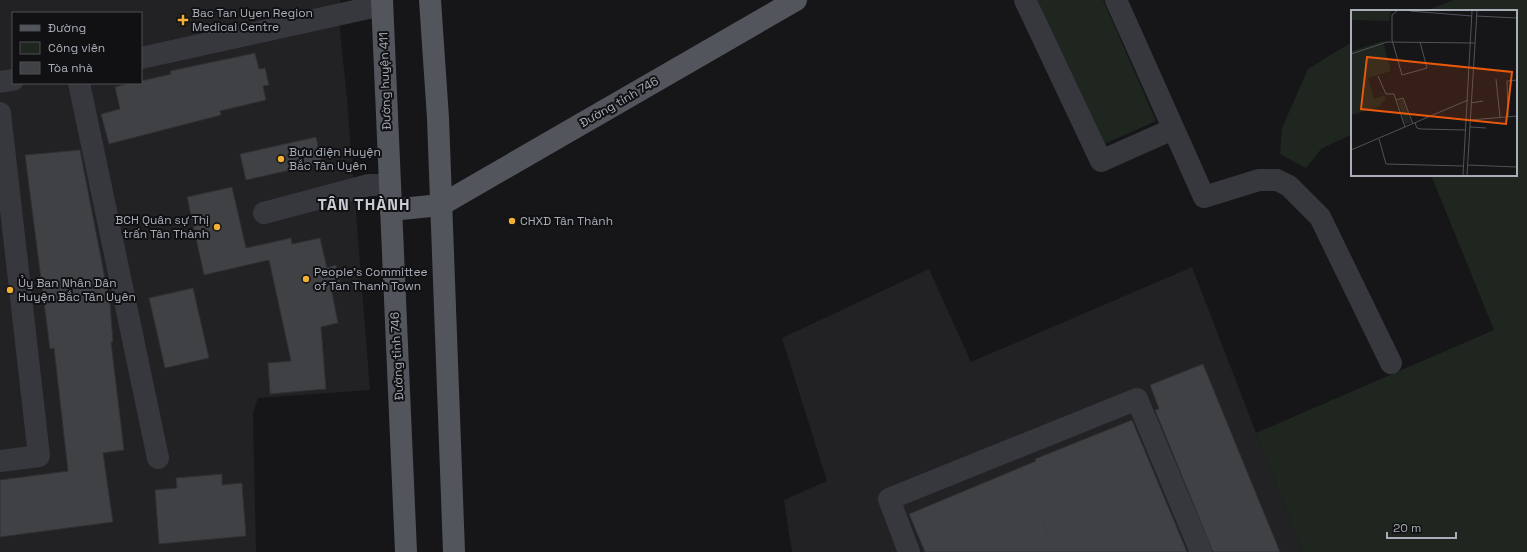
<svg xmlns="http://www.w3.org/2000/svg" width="1527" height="552" font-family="'Space Grotesk',sans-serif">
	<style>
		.built { fill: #222225; fill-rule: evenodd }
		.green { fill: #1e261f }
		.building { fill: #404145; stroke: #303034 }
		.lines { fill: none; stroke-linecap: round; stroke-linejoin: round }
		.path { stroke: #3d3f44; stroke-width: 2.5; stroke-dasharray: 2 3; stroke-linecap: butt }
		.minor { stroke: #37383d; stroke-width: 22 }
		.major { stroke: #53555c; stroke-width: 22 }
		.poi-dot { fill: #f2b134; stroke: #111113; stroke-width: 1.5 }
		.labels { text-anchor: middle; stroke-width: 4; stroke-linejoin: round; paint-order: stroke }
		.poi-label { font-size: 12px; fill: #a8adb8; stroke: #111113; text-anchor: start }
		.street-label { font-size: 12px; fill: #a8adb8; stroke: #111113 }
		.district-label { font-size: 16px; font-weight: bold; letter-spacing: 1px; fill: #c9ccd4; stroke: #111113 }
		.inset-road { fill: none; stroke: #505258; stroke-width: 1 }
		.view { fill: #e8590c; fill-opacity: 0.15; stroke: #e8590c; stroke-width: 2 }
		.inset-edge { fill: none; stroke: #a8adb8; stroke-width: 2 }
	</style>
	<rect width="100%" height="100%" fill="#161618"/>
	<g class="built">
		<path d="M0,0h340v31l7,68 23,291 -112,8 -5,15 3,139h-256zM13,13h128v70h-128z"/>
		<polygon points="1192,267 1302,552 792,552 784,500 827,481 782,338 929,269 971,362"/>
	</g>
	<g class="green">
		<polygon points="1037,0 1103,0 1156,121 1102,145"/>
		<polygon points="1453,0 1527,0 1527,552 1302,552 1256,433 1494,330 1431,175 1516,175 1516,11 1426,11"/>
		<polygon points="1352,42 1352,134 1321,149 1306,168 1280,154 1282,128 1308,69"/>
	</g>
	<g class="building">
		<polygon points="255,53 259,69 265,68 269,85 263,86 266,100 220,111 221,115 109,144 101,114 120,109 115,87 131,83 141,83 141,81 171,74 170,71"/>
		<polygon points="316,137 322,163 246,180 240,154"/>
		<polygon points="80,150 110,304 113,342 111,342 124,450 103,453 113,522 0,537 0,480 68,471 54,348 50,349 25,155"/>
		<polygon points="232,187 246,248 291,238 292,244 320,238 327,268 336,265 342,290 332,292 338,323 321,327 326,389 270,394 268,363 291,361 269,260 204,275 187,197"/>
		<polygon points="193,288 209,358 165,368 149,298"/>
		<polygon points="1203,364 1280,552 1213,552 1155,410 1159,409 1150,385"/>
		<polygon points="1132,420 1187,552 925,552 909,514 1036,461 1035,459"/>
		<polygon points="222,474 222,485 242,483 246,536 159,544 155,490 177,488 176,478"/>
	</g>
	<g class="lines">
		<polyline class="path" points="1021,469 1056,552"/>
		<g class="minor">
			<polyline points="1025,0 1101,161 1173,129"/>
			<polyline points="1116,0 1204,197 1259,180 1277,180 1289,186 1320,217 1391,363"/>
			<polyline points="141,58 382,5"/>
			<polyline points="0,82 13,80"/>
			<polyline points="79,83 158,458"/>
			<polyline points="0,113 39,456 0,461"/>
			<polyline points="264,213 369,185 389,185"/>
			<polyline points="909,552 889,499 1137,399 1201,552"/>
		</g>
		<g class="major">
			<polyline points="382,0 406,552"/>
			<polyline points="430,0 438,118 454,552"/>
			<polyline points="391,210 441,205 796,0"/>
		</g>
	</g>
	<g class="poi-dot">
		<path d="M181 14h4v4h4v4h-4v4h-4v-4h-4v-4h4z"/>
		<circle cx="281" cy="159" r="4"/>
		<circle cx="512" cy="221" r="4"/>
		<circle cx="217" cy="227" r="4"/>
		<circle cx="306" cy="279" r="4"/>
		<circle cx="10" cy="290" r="4"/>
	</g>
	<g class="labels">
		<g class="poi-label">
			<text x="192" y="17">Bac Tan Uyen Region<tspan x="192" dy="14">Medical Centre</tspan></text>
			<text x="289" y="156">Bưu điện Huyện<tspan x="289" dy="14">Bắc Tân Uyên</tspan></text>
			<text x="209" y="224" text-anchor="end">BCH Quân sự Thị<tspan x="209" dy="14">trấn Tân Thành</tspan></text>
			<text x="520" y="225">CHXD Tân Thành</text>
			<text x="314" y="276">People's Committee<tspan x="314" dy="14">of Tan Thanh Town</tspan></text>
			<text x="18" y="287">Ủy Ban Nhân Dân<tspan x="18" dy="14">Huyện Bắc Tân Uyên</tspan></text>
		</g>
		<g class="street-label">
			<text transform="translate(385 81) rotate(-92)" y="4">Đường huyện 411</text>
			<text transform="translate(619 102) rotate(-30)" y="4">Đường tỉnh 746</text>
			<text transform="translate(397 356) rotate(-93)" y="4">Đường tỉnh 746</text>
		</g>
		<g class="district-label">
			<text x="364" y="210">TÂN THÀNH</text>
		</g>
	</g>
	<g transform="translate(1351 10)">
		<rect width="166" height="166" fill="#161618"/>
		<path d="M0,1h40l-2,10 -38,-1zM32,31l8,30 -23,7 6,21 10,-4 2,4 -7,8 -28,8v-64zM52,89l8,24 -6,1 -7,-23z" fill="#1e261f"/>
		<path class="inset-road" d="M46,1l-5,4v25l10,35 25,-7 -7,-26M59,1l62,5M125,6l41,2M0,44l36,-12 88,1M27,66l8,18h8l11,33M145,69l4,38M45,90l7,-2 10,26M120,93l12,-2M157,107l-1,-36 10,-1M119,110l47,-4M64,113l2,5 4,1 44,1M119,117l16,1M28,129l7,25 77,2M0,140l117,-50M116,155l50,2M112,165l9,-164M116,165l10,-164"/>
		<path class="view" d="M16,47l145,15 -6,52 -145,-15z"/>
		<rect width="166" height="166" class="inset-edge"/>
	</g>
	<rect x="12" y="12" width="130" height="72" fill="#111113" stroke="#4d4f55"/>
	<rect x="20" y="25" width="20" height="6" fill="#53555c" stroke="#4d4f55"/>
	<text x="48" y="32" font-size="12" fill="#a8adb8">Đường</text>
	<rect x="20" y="42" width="20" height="12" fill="#1e261f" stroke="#4d4f55"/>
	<text x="48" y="52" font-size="12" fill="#a8adb8">Công viên</text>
	<rect x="20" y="62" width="20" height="12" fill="#404145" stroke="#4d4f55"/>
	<text x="48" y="72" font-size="12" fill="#a8adb8">Tòa nhà</text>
	<path d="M1387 532v6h69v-6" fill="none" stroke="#a8adb8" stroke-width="2"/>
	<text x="1393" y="532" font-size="12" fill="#a8adb8" stroke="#111113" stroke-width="3" paint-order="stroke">20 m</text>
</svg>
